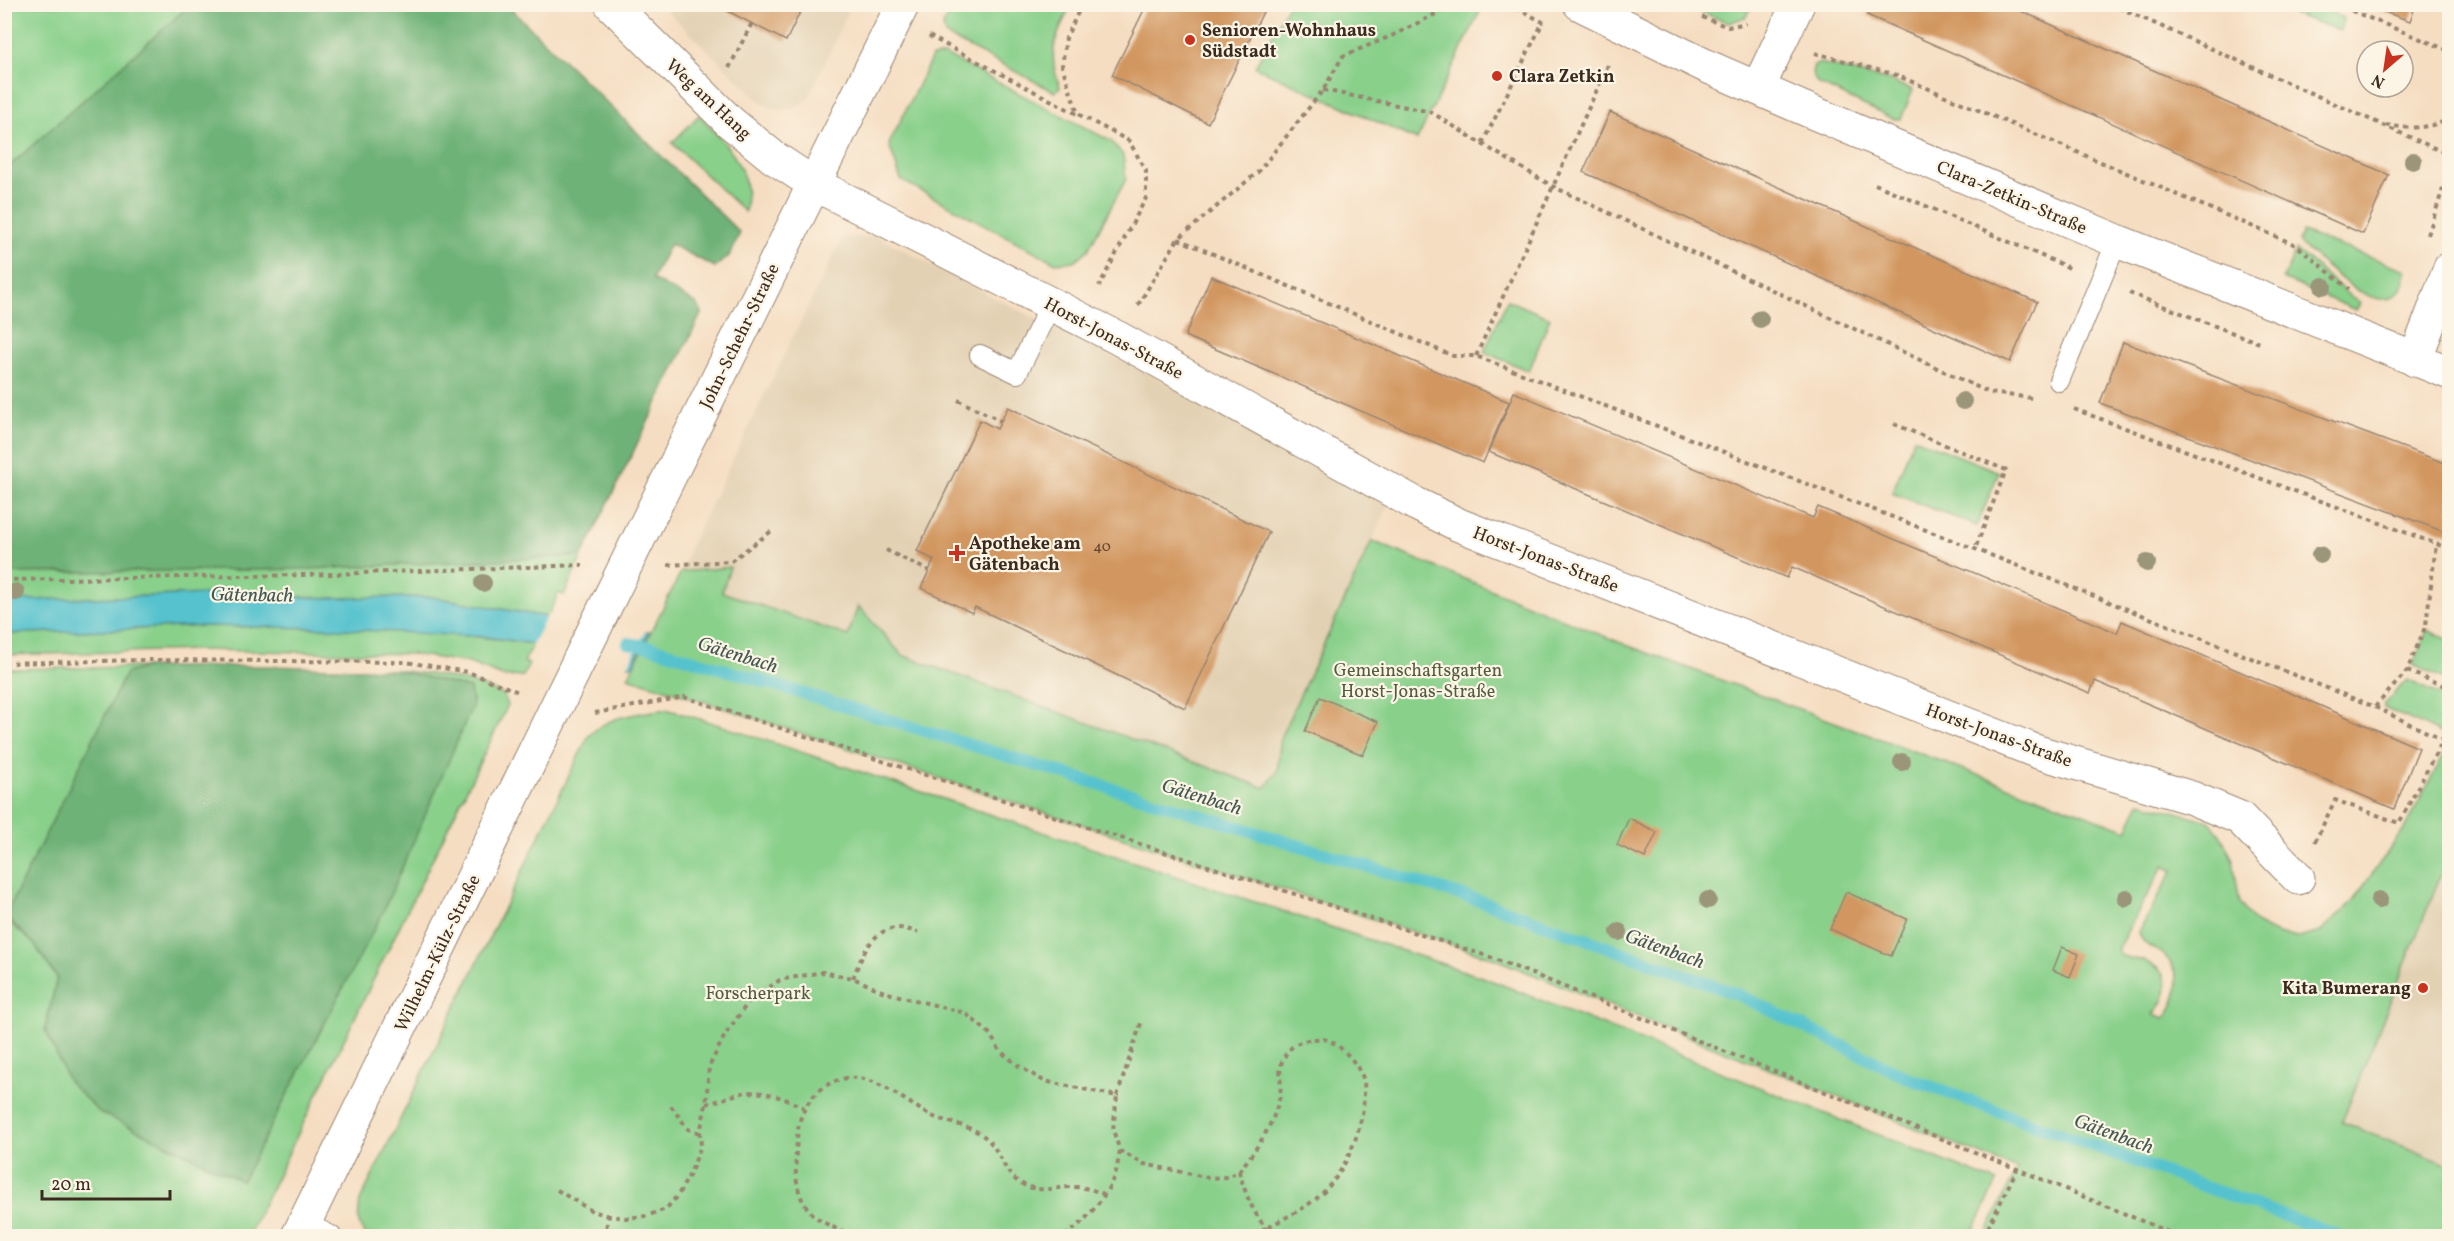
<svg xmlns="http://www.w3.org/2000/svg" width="2454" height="1241" font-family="Vollkorn,serif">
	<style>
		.built { fill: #e3d1b4 }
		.green { fill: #89d08b; stroke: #627d54; stroke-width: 1.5; fill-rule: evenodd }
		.forest { fill: #6eb277; stroke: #546e4a; stroke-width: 1.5 }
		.water { fill: #55c2ce; stroke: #487676; stroke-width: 1.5 }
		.pier { fill: #f5ddc1 }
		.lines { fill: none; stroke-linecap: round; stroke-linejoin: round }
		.stream { stroke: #55c2ce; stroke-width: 12 }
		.building { fill: #d29761 }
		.service-casing { stroke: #988470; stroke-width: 22 }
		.minor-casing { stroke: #988470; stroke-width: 35 }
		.path { stroke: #988470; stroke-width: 4; stroke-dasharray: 4.5 4.5; stroke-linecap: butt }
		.service { stroke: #fff; stroke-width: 20 }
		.minor { stroke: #fff; stroke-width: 33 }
		.tree { fill: #9b967a }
		.poi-dot { fill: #c8321e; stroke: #fcf5e5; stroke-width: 2 }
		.labels { text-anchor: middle; stroke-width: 4.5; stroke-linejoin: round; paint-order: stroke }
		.number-label { font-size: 15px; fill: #61452f }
		.poi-label { font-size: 18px; font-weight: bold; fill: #3b2a1e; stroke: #fcf5e5; text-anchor: start }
		.street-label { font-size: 18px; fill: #3b2a1e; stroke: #fcf5e5 }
		.park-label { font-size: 18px; fill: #525c3f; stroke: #fcf5e5 }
		.water-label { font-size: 20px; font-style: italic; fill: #435853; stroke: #fcf5e5 }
	</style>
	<rect width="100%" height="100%" fill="#fcf5e5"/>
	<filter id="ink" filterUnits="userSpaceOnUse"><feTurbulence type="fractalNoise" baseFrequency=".0167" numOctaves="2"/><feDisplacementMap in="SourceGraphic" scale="12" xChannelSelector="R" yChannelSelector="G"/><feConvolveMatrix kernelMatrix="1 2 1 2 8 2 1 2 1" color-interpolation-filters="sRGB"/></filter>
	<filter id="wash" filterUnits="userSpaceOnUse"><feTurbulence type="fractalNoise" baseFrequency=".008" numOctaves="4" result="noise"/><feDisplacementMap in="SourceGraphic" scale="24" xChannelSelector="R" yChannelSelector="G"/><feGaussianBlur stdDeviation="1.35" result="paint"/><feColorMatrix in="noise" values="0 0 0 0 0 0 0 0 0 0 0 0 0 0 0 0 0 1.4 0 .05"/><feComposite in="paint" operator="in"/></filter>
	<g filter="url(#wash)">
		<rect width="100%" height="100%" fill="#f5ddc1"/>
		<g class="built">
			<polygon points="661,5 851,5 808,99 794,109 778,110 763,104"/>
			<polygon points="877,236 1002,302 1184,391 1388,506 1281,736 1277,772 1265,788 902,655 858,606 848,636 722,592 730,568 681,572 691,544 842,238"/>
			<polygon points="2449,854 2449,1165 2342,1122"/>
		</g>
		<g class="green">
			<polygon points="5,5 191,5 5,170"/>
			<path d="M954,5h117c-15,31 -25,48 -11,82l-5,5 -110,-57 -2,-10z"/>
			<polygon points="1288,5 1483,4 1483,5 1417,140 1255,67"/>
			<polygon points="1683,5 1752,5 1746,17 1729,23"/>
			<polygon points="2268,5 2329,5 2334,14 2344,18 2340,31"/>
			<polygon points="945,55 1111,141 1123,155 1126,179 1088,250 1074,261 1056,263 901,180 889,144 932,57"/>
			<polygon points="1820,63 1891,81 1913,90 1901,119 1893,119 1817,83 1812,73 1814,66"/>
			<path d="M699,115c27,28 55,56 46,97l-73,-69z"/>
			<path d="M2302,232l104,38c-7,72 -85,-9 -108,-28z"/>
			<polygon points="2296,250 2360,304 2356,310 2283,279"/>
			<polygon points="1507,300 1550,318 1529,371 1484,352"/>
			<polygon points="1914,438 1999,472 1977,526 1892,493"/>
			<path d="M1372,541l254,104 501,185 13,-28 69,19 10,11 14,28 7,44 15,19 22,11 21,4 22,-6 33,-31 51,-72 45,-84v109l-107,268 107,43v71h-464l32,-67 -527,-212 -862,-280 53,-105 49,-5 -8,25 126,44 10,-30 44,49 363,133 12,-16 4,-36zM2164,865l9,5 -34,62c4,16 15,15 26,24 19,18 15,45 -1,62l-10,-4c15,-15 18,-41 -5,-51 -11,-6 -19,-2 -30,-9l-1,-6z"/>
			<polygon points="582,556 564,595 559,593 547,617 432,597 329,598 210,594 5,601 4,573 309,569"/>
			<path d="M206,626c109,2 219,1 327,18l-9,18 5,2 -6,12 -18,1 -36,-14 -57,-9 -212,-4 -195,5 -1,-21z"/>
			<polygon points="2427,630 2449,640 2449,681 2413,665"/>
			<polygon points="147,667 126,674 5,916 5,669"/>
			<path d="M396,670c39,4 73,9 108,25l4,10 -260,531h-243l-1,-318 30,26 23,34 -12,51 424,-341z"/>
			<polygon points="2407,680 2449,699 2449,722 2441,733 2384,708 2384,704"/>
			<path d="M666,709l47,14 772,255 512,204 -26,54h-1604c-11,-10 -9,-21 -7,-35l228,-464c19,-22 50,-23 78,-28z"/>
		</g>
		<g class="forest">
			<polygon points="191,4 507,5 740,233 729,256 715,267 670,244 652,279 696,303 702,312 582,556 309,569 5,573 5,170"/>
			<polygon points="273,666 396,670 470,688 473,705 382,914 242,1181 99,1112 68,1081 45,1029 57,978 34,944 5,916 126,673 147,667"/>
		</g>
		<polygon class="water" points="210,594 329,598 432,597 547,617 649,632 632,666 533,644 486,637 326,628 206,626 5,634 4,601"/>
		<polygon class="pier" points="548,614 647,628 627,667 531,647"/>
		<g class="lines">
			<polyline class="stream" points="628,643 651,647 1483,902 1739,995 1910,1079 2339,1236"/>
		</g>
		<g id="blocks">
			<g class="building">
				<polygon points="714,4 804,4 786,41"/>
				<polygon points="1147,4 1267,4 1208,123 1112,75"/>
				<polygon points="1871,4 2005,4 2389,175 2363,234 1867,15"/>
				<polygon points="2363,4 2416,4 2410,21"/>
				<polygon points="1610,112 2037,302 2010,362 1583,172"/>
				<polygon points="1211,276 1509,402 1483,463 1185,336"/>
				<polygon points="2123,342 2450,465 2450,534 2100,403"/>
				<polygon points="1514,392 1813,518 1818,507 2117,633 2122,621 2419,748 2394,809 2095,681 2090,693 1792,567 1787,578 1489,452"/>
				<polygon points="1008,407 1269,532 1185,708 975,607 972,613 921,588 934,560 917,551 980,420 997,429"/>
				<polygon points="1320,697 1378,722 1363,755 1305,731"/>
				<polygon points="1629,818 1657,832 1645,858 1617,845"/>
				<polygon points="1846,892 1907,919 1891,956 1830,929"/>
				<polygon points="2062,947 2079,954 2070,977 2053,970"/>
			</g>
		</g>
	</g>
	<g filter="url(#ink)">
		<use href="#blocks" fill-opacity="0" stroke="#988470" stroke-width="1.5"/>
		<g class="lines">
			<g class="service-casing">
				<g id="service">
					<polyline points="980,355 1017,373 1051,304"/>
					<polyline points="2059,381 2117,241"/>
					<polyline points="305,1223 331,1236"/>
				</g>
			</g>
			<g class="minor-casing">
				<g id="minor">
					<polyline points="611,4 730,122 773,157 814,184 1118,338 1416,504 1459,525 2038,752 2192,798 2240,818 2298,878"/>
					<polyline points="1580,4 1704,65 1800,107 2117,241 2450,373"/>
					<polyline points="1758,88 1798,4"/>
					<polyline points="2415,360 2450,268"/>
					<polyline points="298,1236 611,595 903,4"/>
				</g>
			</g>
			<g class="path">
				<polyline points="1082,4 1066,38 1062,66 1078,114 1129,141 1146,171 1146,198 1099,286"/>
				<polyline points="1508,4 1545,23"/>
				<polyline points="2111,4 2450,155"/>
				<polyline points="2335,4 2450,51"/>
				<polyline points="1702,17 1728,27 1746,23"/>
				<polyline points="929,36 1077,114"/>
				<polyline points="1815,53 1896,75 2296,245 2349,289"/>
				<polyline points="729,68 752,23"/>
				<polyline points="1323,90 1431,112 1482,144 1543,22"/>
				<path d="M2386,125c23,4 42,4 64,-6"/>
				<polyline points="1482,144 1552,186 1990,393 2032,398"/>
				<polyline points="1875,184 2072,269"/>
				<polyline points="2428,235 2450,167"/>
				<polyline points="1178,239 1453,356 1476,356 1975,549 2375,707 2443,740"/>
				<polyline points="2129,293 2262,344"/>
				<polyline points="1138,305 1178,239 1259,171 1323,90 1343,56 1396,34 1455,4"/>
				<polyline points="1476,356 1610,61"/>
				<polyline points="958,400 1001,421"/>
				<polyline points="2074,409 2450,549"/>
				<polyline points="1894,424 2006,470 1975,549"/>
				<polyline points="886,550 929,571"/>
				<polyline points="668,565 731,561 773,530"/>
				<polyline points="4,580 304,575 583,565"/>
				<polyline points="4,663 146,660 406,662 468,672 521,693"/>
				<polyline points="2407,671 2450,688"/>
				<polyline points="2375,707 2407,671 2426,625 2436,545"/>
				<polyline points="595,713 684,697 1490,957 2017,1169"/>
				<polyline points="2315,842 2335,800 2399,823 2443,740 2450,732"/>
				<path d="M853,978c8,-20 19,-51 46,-50 6,0 13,3 19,4"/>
				<polyline points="1117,1096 1142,1020"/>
				<path d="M706,1104c11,-2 21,-7 32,-10 21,-6 49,4 66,14"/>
				<polyline points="671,1106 688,1129 700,1133"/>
				<path d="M1239,1171c17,-21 36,-48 41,-76 3,-18 -6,-29 11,-47 8,-8 29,-12 39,-7 13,6 28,24 33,37 2,4 1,10 1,14 0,36 -18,82 -47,106 -15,12 -34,21 -51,30"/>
				<polyline points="557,1190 592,1211 609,1216"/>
				<path d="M604,1236l5,-20 17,2 20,-2 20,-7 12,-14 12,-21 11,-28 -1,-13 6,-29 3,-37 16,-32 24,-34 31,-21 42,-8 31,6 31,14 81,21 24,20 11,18 20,16 24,14 73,15 -4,34 7,21 24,13 66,14 18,-1 11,-6c6,22 13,40 27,57l-16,8"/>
				<path d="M853,1236c-15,-7 -32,-12 -43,-25 -15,-16 -15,-40 -14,-60 1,-9 1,-19 3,-27 6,-27 31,-49 59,-46 23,2 53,28 76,39 16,6 38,9 51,20 17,14 17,38 39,48 16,8 32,2 49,2 11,0 21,3 31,7"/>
				<path d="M1065,1236c20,-14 41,-38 50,-62 3,-7 3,-16 5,-23"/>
				<polyline points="1984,1236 2017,1169 2178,1236"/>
			</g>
			<use href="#service" class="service"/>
			<use href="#minor" class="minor"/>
		</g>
		<g class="tree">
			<circle cx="2413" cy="161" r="9"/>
			<circle cx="2323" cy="286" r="9"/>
			<circle cx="1760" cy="319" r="9"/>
			<circle cx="1963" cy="401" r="9"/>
			<circle cx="2320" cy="555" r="9"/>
			<circle cx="2147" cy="563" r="9"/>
			<circle cx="483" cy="583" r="9"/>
			<circle cx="16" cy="592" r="9"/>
			<circle cx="1902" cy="762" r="9"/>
			<circle cx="2126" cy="898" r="9"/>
			<circle cx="1708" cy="900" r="9"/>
			<circle cx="2379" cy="900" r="9"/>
			<circle cx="1619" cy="932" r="9"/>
		</g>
	</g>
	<g class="poi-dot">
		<circle cx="1190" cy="40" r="6"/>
		<circle cx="1497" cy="76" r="6"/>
		<path d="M954 544h6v6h6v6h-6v6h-6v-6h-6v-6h6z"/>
		<circle cx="2423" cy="988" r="6"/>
	</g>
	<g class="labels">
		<g class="number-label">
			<text x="1102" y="551">40</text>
		</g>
		<g class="poi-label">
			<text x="1202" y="36">Senioren-Wohnhaus<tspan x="1202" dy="21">Südstadt</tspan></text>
			<text x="1509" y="82">Clara Zetkin</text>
			<text x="969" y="549">Apotheke am<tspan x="969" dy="21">Gätenbach</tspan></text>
			<text x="2411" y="994" text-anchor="end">Kita Bumerang</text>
		</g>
		<g class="street-label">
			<text transform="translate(709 99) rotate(43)" y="6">Weg am Hang</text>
			<text transform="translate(2012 197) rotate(23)" y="6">Clara-Zetkin-Straße</text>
			<text transform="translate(739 336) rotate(-64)" y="6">John-Schehr-Straße</text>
			<text transform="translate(1114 338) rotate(28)" y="6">Horst-Jonas-Straße</text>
			<text transform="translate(1546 559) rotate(21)" y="6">Horst-Jonas-Straße</text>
			<text transform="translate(1999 735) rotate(20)" y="6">Horst-Jonas-Straße</text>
			<text transform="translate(437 953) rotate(-64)" y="6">Wilhelm-Külz-Straße</text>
		</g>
		<g class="park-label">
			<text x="1418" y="676">Gemeinschaftsgarten<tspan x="1418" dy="21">Horst-Jonas-Straße</tspan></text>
			<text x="758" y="999">Forscherpark</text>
		</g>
		<g class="water-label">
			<text transform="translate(252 594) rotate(1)" y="7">Gätenbach</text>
			<text transform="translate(738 654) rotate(17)" y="7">Gätenbach</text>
			<text transform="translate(1202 796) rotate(17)" y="7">Gätenbach</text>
			<text transform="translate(1665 948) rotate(20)" y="7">Gätenbach</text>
			<text transform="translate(2114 1133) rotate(20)" y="7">Gätenbach</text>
		</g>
	</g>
	<rect width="2454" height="1241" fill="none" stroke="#fcf5e5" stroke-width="24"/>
	<g transform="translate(2385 69) rotate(209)"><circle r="28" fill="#fcf5e5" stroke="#afa495" stroke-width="1.5"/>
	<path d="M0-4.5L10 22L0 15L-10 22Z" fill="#c8321e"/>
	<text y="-9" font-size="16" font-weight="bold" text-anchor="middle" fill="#3b2a1e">N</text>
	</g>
	<path d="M42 1190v9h128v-9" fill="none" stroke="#3b2a1e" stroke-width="3"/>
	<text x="51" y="1190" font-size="18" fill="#3b2a1e" stroke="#fcf5e5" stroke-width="4.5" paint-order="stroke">20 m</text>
</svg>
